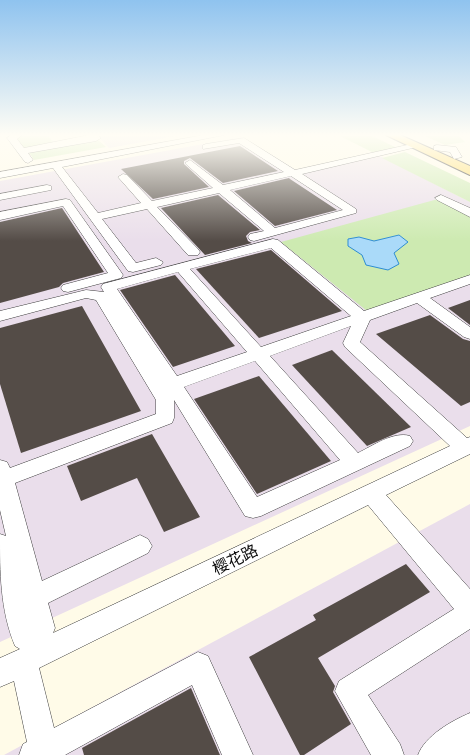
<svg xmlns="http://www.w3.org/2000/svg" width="470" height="755" font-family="Literata,'Noto Sans SC',serif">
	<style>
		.industrial { fill: #eadeeb }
		.green { fill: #cdeab1 }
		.water { fill: #aadaf9; stroke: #2e8dd3 }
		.building { fill: #544c47 }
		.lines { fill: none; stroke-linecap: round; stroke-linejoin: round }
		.minor-casing { stroke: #3e3e3e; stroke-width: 1 }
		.major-casing { stroke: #1c1c1c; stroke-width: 2 }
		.minor { fill: #fff; fill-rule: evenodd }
		.major { fill: #ffda58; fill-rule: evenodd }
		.labels { text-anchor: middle; stroke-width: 5; stroke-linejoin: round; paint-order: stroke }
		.near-street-label { font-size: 16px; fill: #0b0b0b; stroke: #fff }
	</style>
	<rect width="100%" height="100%" fill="#fffbe8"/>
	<g class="industrial">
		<polygon points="97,135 181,135 109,148"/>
		<polygon points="242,137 296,170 374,153 470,202 470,426 0,642 0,181"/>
		<polygon points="470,504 470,755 4,755 213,642"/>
	</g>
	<g class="green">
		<polygon points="22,135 47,135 53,142 25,149 16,138"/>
		<polygon points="338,135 370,135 397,148 374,153"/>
		<polygon points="423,135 458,135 465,142 445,145"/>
		<polygon points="97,139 106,147 34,160 28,151"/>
		<polygon points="405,152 470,183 470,202 382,158"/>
		<polygon points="438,199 470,216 470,275 367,311 281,242"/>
	</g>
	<polygon class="water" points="399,235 408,242 394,253 399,264 388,270 366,265 362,255 348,246 348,239 359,237 374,241"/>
	<g class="building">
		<polygon points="240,146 278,171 223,183 190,158 184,161 184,164 209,187 153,199 121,169"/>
		<polygon points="289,178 290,179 337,210 275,226 234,191"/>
		<polygon points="218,195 260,230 250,232 246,236 248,241 252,243 205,255 161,208"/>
		<polygon points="62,208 104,272 63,283 59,287 0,303 0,222"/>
		<polygon points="271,250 342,311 259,338 196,269"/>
		<polygon points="175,275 235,346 173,367 120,290"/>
		<polygon points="470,300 470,325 448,308"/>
		<polygon points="82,306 141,411 21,453 0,384 0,328"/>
		<polygon points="430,315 463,339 470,341 470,402 461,406 376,334"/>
		<polygon points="332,350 411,427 367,446 292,365"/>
		<polygon points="259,376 331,461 257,494 194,399"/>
		<polygon points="152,434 200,517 164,532 137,478 81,501 67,466"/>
		<polygon points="406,564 430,592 318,658 335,686 333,692 351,724 304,755 300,755 249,657 316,620 313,615"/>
		<polygon points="191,688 220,755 84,755 82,748"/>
	</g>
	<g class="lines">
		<g class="minor-casing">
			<g id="minor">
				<polygon points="11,135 22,135 17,139 24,148 89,135 98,135 101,138 96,141 28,153 33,160 28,163 25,162 7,138"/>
				<path d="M204,135h20l-162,32 36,46 43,-10 -23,-26 5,-3 4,1 25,26 61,-13 -26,-23 -2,-2 5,-3 33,25 61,-13 -45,-29 -36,6v-4l3,-1 38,-6 51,32 121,-27 5,3 -119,28 54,35v4l-102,28 -4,-1 -2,-3 2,-3 14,-3 -45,-38 -62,14 41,42 2,3 -2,3h-10l-41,-46 -45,10 34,44 20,-5 7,4 -2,3 -28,7 -5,-1 -75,-103 -53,10v-6zM291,176l52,34 -68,18 -45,-38z"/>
				<polygon points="437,145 456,147 462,157 454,159 450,152 434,150 434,146"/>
				<polygon points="47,185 51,186 51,190 0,200 0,194"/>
				<polygon points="441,195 470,208 470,217 437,200 435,198"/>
				<polygon points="66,199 70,200 121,272 123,275 121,278 68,292 63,291 61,288 63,285 108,273 63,206 0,220 0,212"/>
				<path d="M273,239l5,1 86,71 106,-36v9l-40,14 40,29v12l-6,-2 -47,-34 -47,17 -10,22 107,96 3,-1v17l-84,41 84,94v40l-102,66 32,49 4,11h-33l-36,-64 4,-10 115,-72 -86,-104 -329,163 15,60 144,-76 10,4 45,99h-31l-30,-70 -127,70h-46l4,-11 4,-2 -13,-61 -14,6v-29l20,-9 -5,-3c-15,-36 -15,-74 -15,-112l6,2 -6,-26v-50l7,2 3,6 146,-54v-14l-60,-100 -10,-2 -86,23v-10l86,-21 18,2 -3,-5 2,-3zM271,248l80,68 -90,31 -71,-78zM178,272l69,80 -70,24 -60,-87zM351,326l-8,17 2,4 105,99 -397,187 2,-5 -7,-25 100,-50 4,-7 -4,-7 -8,-4 -98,46 -27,-98 157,-60 2,-5v-18l71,116 8,2 8,-2 149,-70 3,-5 -3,-5c-16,-5 -38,10 -52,17l-88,-97zM255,361l85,99 -83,37 -73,-110z"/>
				<path d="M470,713v42h-52c7,-19 33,-34 52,-42z"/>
			</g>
		</g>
		<g class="major-casing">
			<polygon id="major" points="386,135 400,135 470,166 470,175"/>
		</g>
		<use href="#minor" class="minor"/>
		<use href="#major" class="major"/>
	</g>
	<linearGradient id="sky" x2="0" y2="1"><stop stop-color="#8fc3ef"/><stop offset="0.56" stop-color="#fffdf5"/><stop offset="1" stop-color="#fffdf5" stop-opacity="0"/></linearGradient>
	<rect width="470" height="241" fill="url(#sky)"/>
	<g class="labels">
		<g class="near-street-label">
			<text transform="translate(235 559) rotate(-26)" y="6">樱花路</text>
		</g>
	</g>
</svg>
